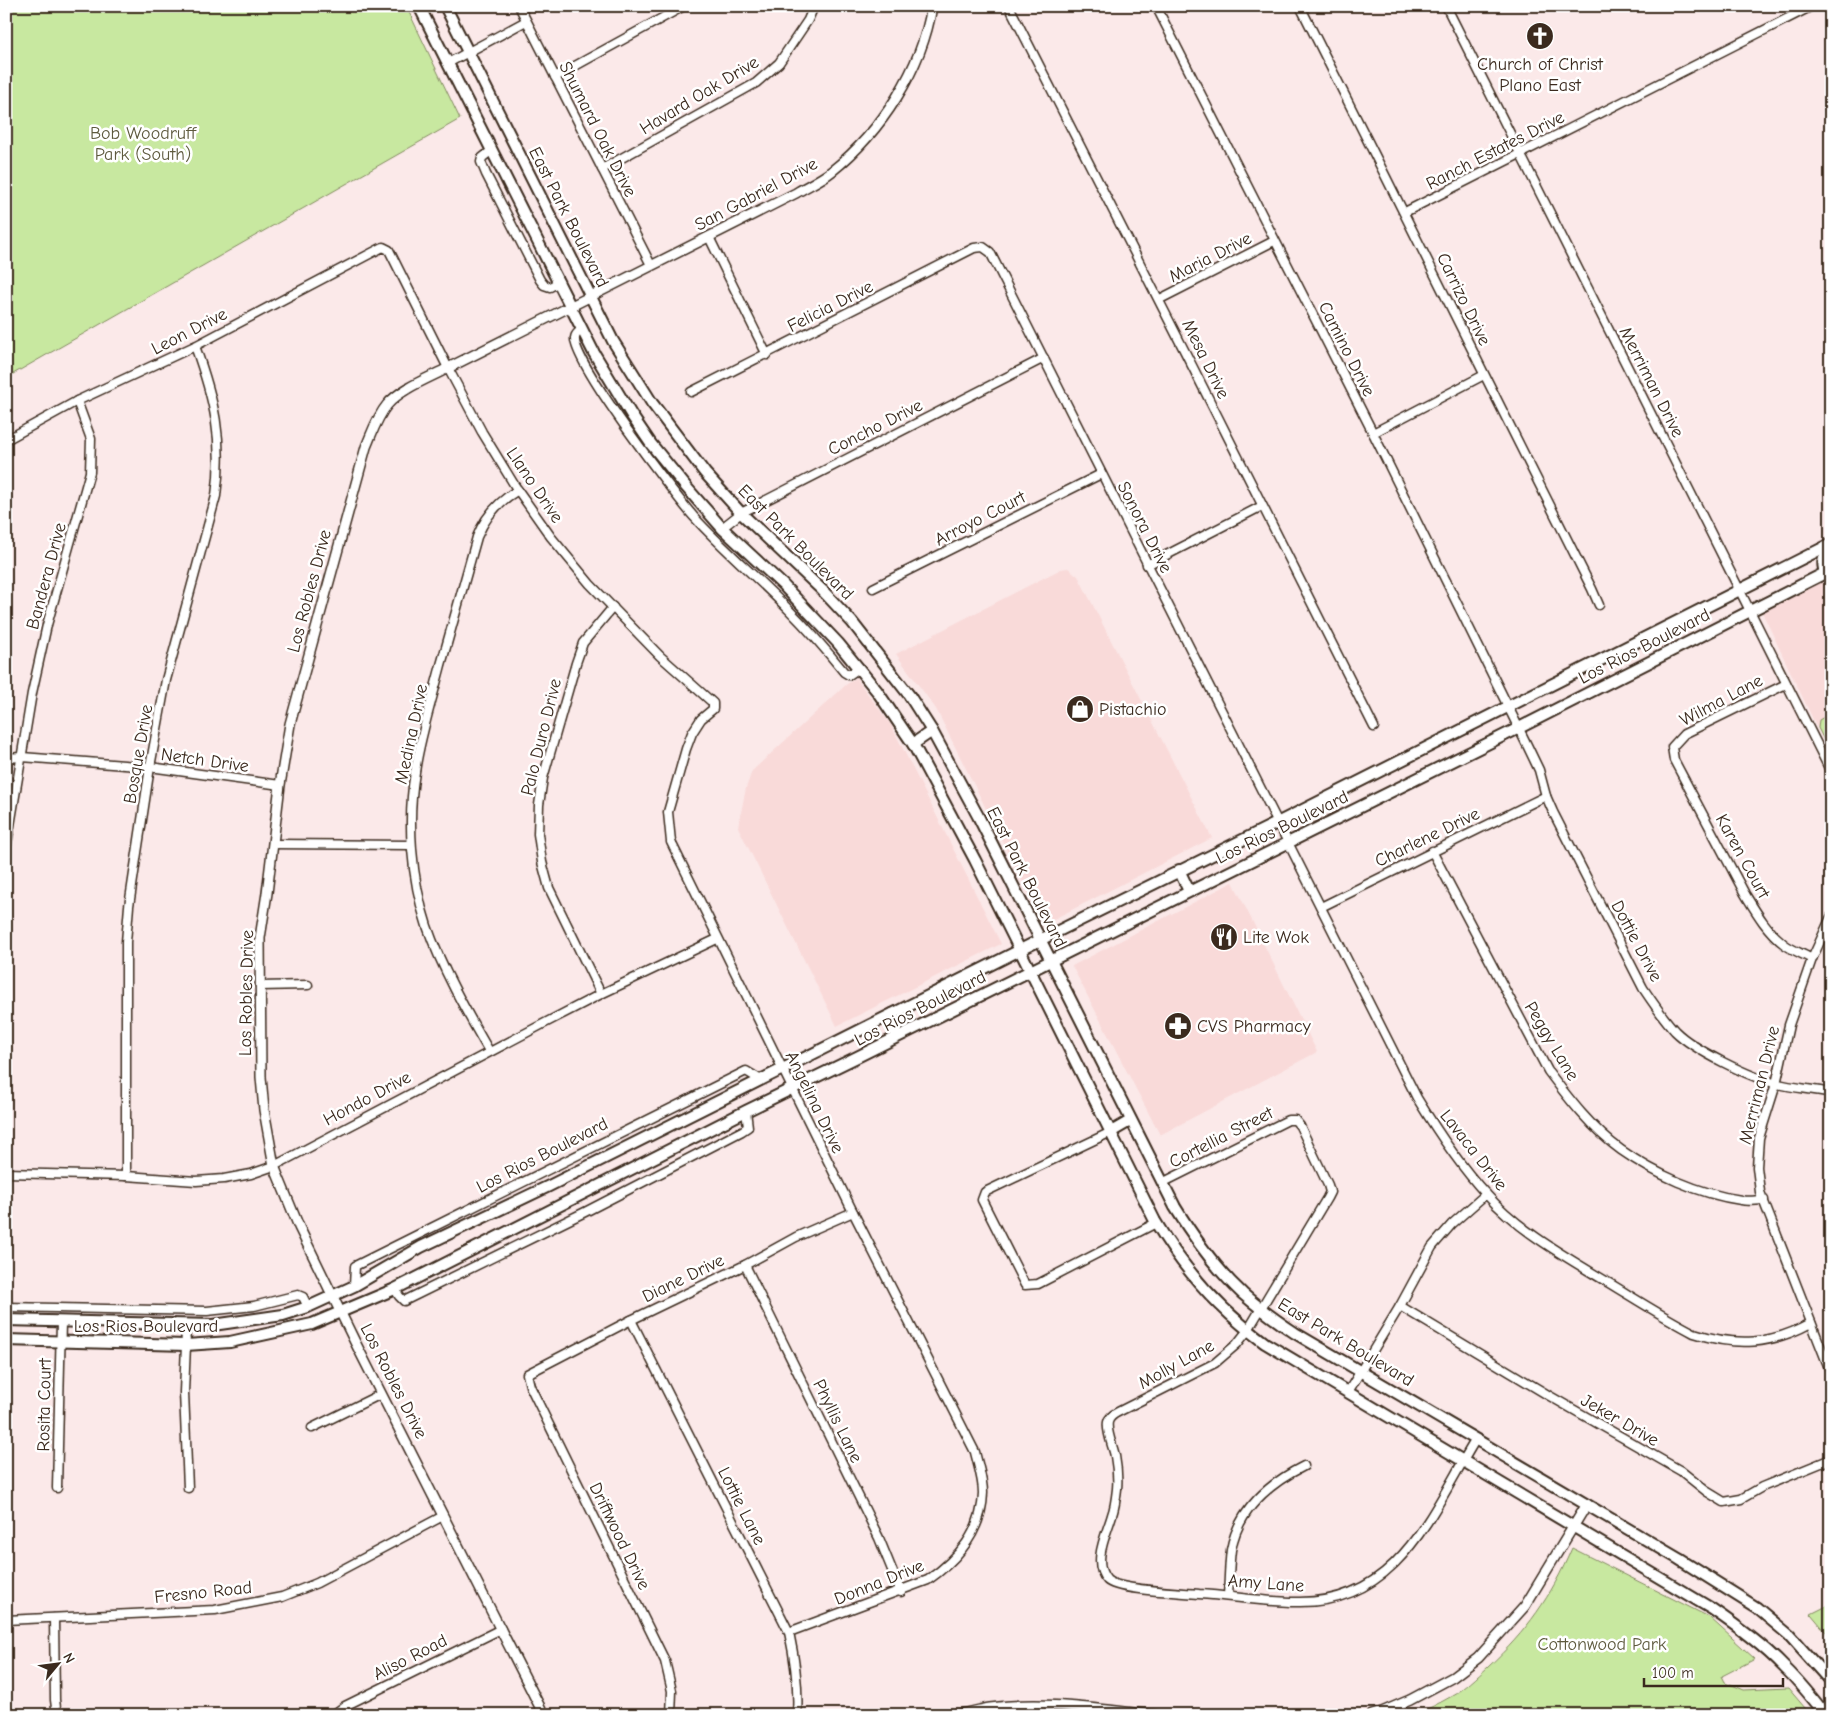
<svg xmlns="http://www.w3.org/2000/svg" width="1837" height="1721" font-family="'Comic Neue',sans-serif">
	<style>
		.built { fill: #f9dad9 }
		.green { fill: #c8e8a0; stroke: #82895f }
		.lines { fill: none; stroke-linecap: round; stroke-linejoin: round }
		.stream { stroke: #6c9598; stroke-width: 2.5 }
		.minor-casing { stroke: #3b2a1e; stroke-width: 11 }
		.tertiary-casing { stroke: #3b2a1e; stroke-width: 12 }
		.secondary-casing { stroke: #3b2a1e; stroke-width: 14 }
		.minor { stroke: #fff; stroke-width: 8 }
		.tertiary { stroke: #fff; stroke-width: 9 }
		.secondary { stroke: #fff; stroke-width: 10 }
		.labels { text-anchor: middle; stroke-width: 5; stroke-linejoin: round; paint-order: stroke }
		.poi-label { font-size: 18px; fill: #3b2a1e; stroke: #fff; text-anchor: start }
		.street-label { font-size: 18px; fill: #3b2a1e; stroke: #fff }
		.park-label { font-size: 18px; fill: #5e5a3e; stroke: #fff }
	</style>
	<rect width="100%" height="100%" fill="#fbe9e9"/>
	<filter id="ink" filterUnits="userSpaceOnUse"><feTurbulence type="fractalNoise" baseFrequency=".02" numOctaves="2"/><feDisplacementMap in="SourceGraphic" scale="10" xChannelSelector="R" yChannelSelector="G"/><feConvolveMatrix kernelMatrix="1 2 1 2 8 2 1 2 1" color-interpolation-filters="sRGB"/></filter>
	<g filter="url(#ink)">
		<g class="built">
			<polygon points="1068,568 1078,576 1212,838 1048,922 1041,918 936,709 896,654 1061,569"/>
			<polygon points="1831,577 1831,757 1762,612"/>
			<polygon points="856,678 891,725 1001,944 837,1026 738,827 746,788 752,771 847,684"/>
			<polygon points="1233,882 1317,1052 1160,1135 1072,966"/>
		</g>
		<g class="green">
			<polygon points="6,6 406,6 460,119 6,378"/>
			<polygon points="1826,716 1831,725 1831,754 1818,728 1819,720"/>
			<path d="M1572,1548l137,69 46,42 -33,17 3,6 19,8 44,-2 23,27h-396c12,-6 25,-12 37,-19 13,-7 25,-19 36,-29 39,-36 63,-70 84,-119z"/>
			<polygon points="1831,1604 1831,1638 1811,1614"/>
		</g>
		<g class="lines">
			<polyline class="stream" points="1780,1715 1817,1709"/>
			<g class="minor-casing">
				<g id="minor">
					<polyline points="519,6 651,265"/>
					<path d="M1009,6c123,240 244,480 365,721"/>
					<path d="M1156,6l217,427 154,312 12,25 7,26 7,16 90,176c10,15 20,30 32,43 19,19 76,47 103,53 17,4 35,5 53,9"/>
					<path d="M1300,6c98,194 194,389 292,583l7,16"/>
					<polyline points="1446,6 1831,772"/>
					<polyline points="448,63 526,21"/>
					<polyline points="555,77 684,6"/>
					<polyline points="492,150 482,158 481,162 486,174 540,280 544,285 550,287 559,282"/>
					<polyline points="602,169 756,83 779,63 808,20 814,6"/>
					<polyline points="1405,212 1812,6"/>
					<polyline points="709,237 767,355"/>
					<polyline points="1160,299 1274,241"/>
					<path d="M582,329c-3,3 -7,5 -7,9 -3,23 99,156 119,179 30,33 64,61 95,93 20,20 38,41 55,62l5,3 10,-7"/>
					<path d="M691,392l283,-144 9,-1 7,5 427,846c20,33 42,67 69,96 33,37 80,63 123,89 28,17 56,35 85,50 43,14 77,12 117,-10"/>
					<polyline points="1373,433 1484,375"/>
					<path d="M6,440l71,-39 118,-55 188,-99 6,3 59,118 34,64 33,54 36,51 39,47 70,72 53,47v6l-12,10 -9,14 -6,16 -18,63 3,30 182,370 122,240c3,13 8,27 8,41 -1,39 -25,66 -55,87l-139,52"/>
					<polyline points="722,528 741,513 1044,358"/>
					<polyline points="1147,565 1262,506"/>
					<polyline points="873,588 1101,474"/>
					<path d="M1786,684l-102,50 -12,13 2,13 71,134c11,18 22,37 39,50 8,6 19,10 28,15"/>
					<polyline points="6,758 22,757 150,767 280,785"/>
					<polyline points="273,844 411,845"/>
					<polyline points="6,850 32,693 47,625 90,472 91,439 77,401"/>
					<path d="M1432,851l116,220c21,28 44,58 73,79 34,24 78,44 120,50 7,2 15,0 23,0"/>
					<polyline points="1321,907 1546,796"/>
					<polyline points="1831,917 1812,959 1789,1025 1776,1084 1759,1138 1757,1167 1760,1192 1831,1373"/>
					<polyline points="260,986 308,985"/>
					<polyline points="601,994 549,888 542,862 538,834 539,805 543,778 576,663 583,643 613,607"/>
					<path d="M489,1051c-22,-38 -48,-84 -62,-125 -16,-48 -20,-105 -12,-154 5,-36 17,-72 26,-107 12,-43 24,-85 36,-128 8,-20 22,-36 41,-47"/>
					<polyline points="1111,1132 985,1192 982,1200 1025,1285 1038,1284 1156,1223"/>
					<polyline points="6,1173 126,1176 196,1181 224,1179 251,1174 274,1166 543,1024 601,994 717,939"/>
					<path d="M126,1176v-234l3,-36 21,-139 16,-87 50,-184c8,-57 -2,-97 -21,-150"/>
					<path d="M1162,1183l126,-63h7l5,6 28,59 2,7 -3,6 -79,132 -11,14 -22,19 -97,49c-4,2 -9,6 -10,10 -2,10 5,24 7,34 2,11 3,22 2,33 -1,9 -2,18 -5,26 -5,18 -21,48 -5,65 11,11 75,12 92,14 33,2 66,8 98,8 102,2 134,-90 179,-163"/>
					<polyline points="745,1265 879,1538 901,1592"/>
					<polyline points="354,1286 355,1266 746,1071 761,1080"/>
					<polyline points="395,1289 399,1296 404,1301 585,1212 742,1131 748,1127 746,1111"/>
					<polyline points="1400,1306 1548,1395 1681,1471 1706,1491 1724,1502 1741,1499 1762,1487 1831,1459"/>
					<polyline points="6,1307 207,1311 254,1306 298,1295 303,1297 308,1307"/>
					<path d="M631,1320l158,312c6,28 10,54 8,83"/>
					<polyline points="185,1325 186,1345 184,1392 188,1488"/>
					<polyline points="1348,1392 1400,1306 1432,1247 1452,1224 1486,1194"/>
					<polyline points="312,1428 381,1394"/>
					<polyline points="57,1488 61,1322"/>
					<path d="M1228,1596c1,-15 1,-31 3,-46 7,-40 39,-67 73,-84"/>
					<polyline points="54,1618 55,1700 57,1715"/>
					<polyline points="6,1620 215,1610 282,1597 317,1583 443,1516"/>
					<polyline points="333,1715 345,1706 501,1629"/>
					<polyline points="671,1715 672,1691 665,1661 530,1386 527,1374 631,1320 745,1265 796,1237 853,1212"/>
				</g>
			</g>
			<g class="tertiary-casing">
				<g id="tertiary">
					<path d="M544,1715l-189,-373 -56,-115 -25,-61 -10,-56 -3,-33 -1,-139 7,-45 13,-108 10,-61 76,-277c6,-14 11,-30 21,-42 13,-16 42,-27 61,-37l348,-175c11,-7 25,-13 36,-22 49,-39 90,-102 100,-165"/>
					<path d="M956,1715c11,-2 23,-5 34,-7 54,-8 111,2 165,7"/>
					<polyline points="1372,1715 1382,1712 1410,1700 1453,1677 1478,1658 1525,1606 1587,1504"/>
				</g>
			</g>
			<g class="secondary-casing">
				<g id="secondary">
					<path d="M419,6l175,347 38,63 19,28 36,44 35,40 61,57 55,58 39,48 36,53 62,116 180,361c28,48 65,89 110,122l447,266c26,18 51,36 73,59 15,14 28,31 41,47"/>
					<path d="M445,6l168,335 39,62 53,70 36,40 81,77 30,32 57,73 23,36 46,85 197,391c19,31 41,62 68,87 16,14 34,27 52,39l384,226 78,49 32,27 42,47"/>
					<path d="M1825,573c-3,-10 -3,-16 6,-23"/>
					<polyline points="913,744 932,731"/>
					<polyline points="1179,870 1189,891"/>
					<polyline points="893,1014 896,1037"/>
					<polyline points="1111,1132 1130,1121"/>
					<polyline points="6,1320 213,1325 283,1315 308,1307 354,1286 421,1247 549,1186 1040,940 1277,823 1831,544"/>
					<polyline points="6,1340 186,1345 230,1342 312,1324 395,1289 746,1111 855,1058 1519,728 1831,570"/>
				</g>
			</g>
			<use href="#minor" class="minor"/>
			<use href="#tertiary" class="tertiary"/>
			<use href="#secondary" class="secondary"/>
		</g>
	</g>
	<defs>
		<g id="church-disc" transform="scale(1.4375)"><circle r="9.5" fill="#3b2a1e" stroke="#fff"/><path d="M-1.2-6h2.4v3.5h3.3v2.4h-3.3V6h-2.4V-.1h-3.3v-2.4h3.3Z" fill="#fff"/></g>
		<g id="shop-disc" transform="scale(1.4375)"><circle r="9.5" fill="#3b2a1e" stroke="#fff"/><path d="M-5-2.5h2.3a2.7 3.5 0 0 1 5.4 0H5L5.5 6h-11ZM-1.5-2.5h3a1.5 2.3 0 0 0-3 0Z" fill="#fff"/></g>
		<g id="restaurant-disc" transform="scale(1.4375)"><circle r="9.5" fill="#3b2a1e" stroke="#fff"/><path d="M-5-6h1v4h1v-4h1v4h1v-4h1v5L-1.5 .5V6h-2V.5L-5-1ZM5-6V6H3V1.5H1.5Q1.5-4 5-6Z" fill="#fff"/></g>
		<g id="pharmacy-disc" transform="scale(1.4375)"><circle r="9.5" fill="#3b2a1e" stroke="#fff"/><path d="M-2-6h4v4h4v4h-4v4h-4v-4h-4v-4h4Z" fill="#fff"/></g>
	</defs>
	<g fill-rule="evenodd">
		<use href="#church-disc" x="1540" y="36"/>
		<use href="#shop-disc" x="1080" y="709"/>
		<use href="#restaurant-disc" x="1224" y="937"/>
		<use href="#pharmacy-disc" x="1178" y="1026"/>
	</g>
	<g class="labels">
		<g class="poi-label">
			<text x="1540" y="70" text-anchor="middle">Church of Christ<tspan x="1540" dy="21">Plano East</tspan></text>
			<text x="1099" y="715">Pistachio</text>
			<text x="1243" y="943">Lite Wok</text>
			<text x="1197" y="1032">CVS Pharmacy</text>
		</g>
		<g class="street-label">
			<text transform="translate(699 95) rotate(-31)" y="6">Havard Oak Drive</text>
			<text transform="translate(598 129) rotate(63)" y="6">Shumard Oak Drive</text>
			<text transform="translate(1495 150) rotate(-27)" y="6">Ranch Estates Drive</text>
			<text transform="translate(756 194) rotate(-28)" y="6">San Gabriel Drive</text>
			<text transform="translate(569 217) rotate(63)" y="6">East Park Boulevard</text>
			<text transform="translate(1210 257) rotate(-27)" y="6">Maria Drive</text>
			<text transform="translate(1464 299) rotate(64)" y="6">Carrizo Drive</text>
			<text transform="translate(830 306) rotate(-27)" y="6">Felicia Drive</text>
			<text transform="translate(189 331) rotate(-27)" y="6">Leon Drive</text>
			<text transform="translate(1347 349) rotate(63)" y="6">Camino Drive</text>
			<text transform="translate(1206 359) rotate(64)" y="6">Mesa Drive</text>
			<text transform="translate(1652 382) rotate(63)" y="6">Merriman Drive</text>
			<text transform="translate(875 427) rotate(-27)" y="6">Concho Drive</text>
			<text transform="translate(535 485) rotate(56)" y="6">Llano Drive</text>
			<text transform="translate(980 518) rotate(-27)" y="6">Arroyo Court</text>
			<text transform="translate(1145 527) rotate(63)" y="6">Sonora Drive</text>
			<text transform="translate(796 542) rotate(45)" y="6">East Park Boulevard</text>
			<text transform="translate(46 576) rotate(-75)" y="6">Bandera Drive</text>
			<text transform="translate(309 591) rotate(-75)" y="6">Los Robles Drive</text>
			<text transform="translate(1644 646) rotate(-27)" y="6">Los Rios Boulevard</text>
			<text transform="translate(1721 700) rotate(-28)" y="6">Wilma Lane</text>
			<text transform="translate(411 734) rotate(-78)" y="6">Medina Drive</text>
			<text transform="translate(541 737) rotate(-76)" y="6">Palo Duro Drive</text>
			<text transform="translate(138 754) rotate(-80)" y="6">Bosque Drive</text>
			<text transform="translate(205 760) rotate(8)" y="6">Netch Drive</text>
			<text transform="translate(1282 827) rotate(-26)" y="6">Los Rios Boulevard</text>
			<text transform="translate(1427 837) rotate(-26)" y="6">Charlene Drive</text>
			<text transform="translate(1743 856) rotate(61)" y="6">Karen Court</text>
			<text transform="translate(1027 877) rotate(63)" y="6">East Park Boulevard</text>
			<text transform="translate(1637 941) rotate(62)" y="6">Dottie Drive</text>
			<text transform="translate(246 993) rotate(-89)" y="6">Los Robles Drive</text>
			<text transform="translate(920 1008) rotate(-27)" y="6">Los Rios Boulevard</text>
			<text transform="translate(1552 1041) rotate(59)" y="6">Peggy Lane</text>
			<text transform="translate(1759 1085) rotate(-76)" y="6">Merriman Drive</text>
			<text transform="translate(367 1098) rotate(-28)" y="6">Hondo Drive</text>
			<text transform="translate(815 1102) rotate(64)" y="6">Angelina Drive</text>
			<text transform="translate(1221 1137) rotate(-27)" y="6">Cortellia Street</text>
			<text transform="translate(1474 1150) rotate(52)" y="6">Lavaca Drive</text>
			<text transform="translate(542 1155) rotate(-27)" y="6">Los Rios Boulevard</text>
			<text transform="translate(683 1278) rotate(-26)" y="6">Diane Drive</text>
			<text x="146" y="1332">Los Rios Boulevard</text>
			<text transform="translate(1346 1342) rotate(31)" y="6">East Park Boulevard</text>
			<text transform="translate(1176 1364) rotate(-29)" y="6">Molly Lane</text>
			<text transform="translate(394 1381) rotate(63)" y="6">Los Robles Drive</text>
			<text transform="translate(44 1405) rotate(-89)" y="6">Rosita Court</text>
			<text transform="translate(1620 1420) rotate(30)" y="6">Jeker Drive</text>
			<text transform="translate(838 1421) rotate(64)" y="6">Phyllis Lane</text>
			<text transform="translate(742 1506) rotate(63)" y="6">Lottie Lane</text>
			<text transform="translate(620 1536) rotate(64)" y="6">Driftwood Drive</text>
			<text transform="translate(879 1582) rotate(-22)" y="6">Donna Drive</text>
			<text transform="translate(1266 1583) rotate(4)" y="6">Amy Lane</text>
			<text transform="translate(203 1592) rotate(-6)" y="6">Fresno Road</text>
			<text transform="translate(410 1657) rotate(-27)" y="6">Aliso Road</text>
		</g>
		<g class="park-label">
			<text x="143" y="139">Bob Woodruff<tspan x="143" dy="21">Park (South)</tspan></text>
			<text x="1602" y="1650">Cottonwood Park</text>
		</g>
	</g>
	<rect width="1837" height="1721" fill="none" stroke="#fff" stroke-width="25"/>
	<rect x="12" y="12" width="1812" height="1696" fill="none" stroke="#3b2a1e" stroke-width="2" filter="url(#ink)"/>
	<g transform="translate(58 1664) rotate(61)" stroke="#ffffff" stroke-width="4" paint-order="stroke">
	<path d="M0-4L9 19L0 12L-9 19Z" fill="#3b2a1e"/>
	<text y="-8" font-size="14" font-weight="bold" text-anchor="middle" fill="#3b2a1e">N</text>
	</g>
	<path d="M1644 1678v8h139v-8" fill="none" stroke="#3b2a1e" stroke-width="2.5"/>
	<text x="1652" y="1678" font-size="15" fill="#3b2a1e" stroke="#ffffff" stroke-width="4" paint-order="stroke">100 m</text>
</svg>
